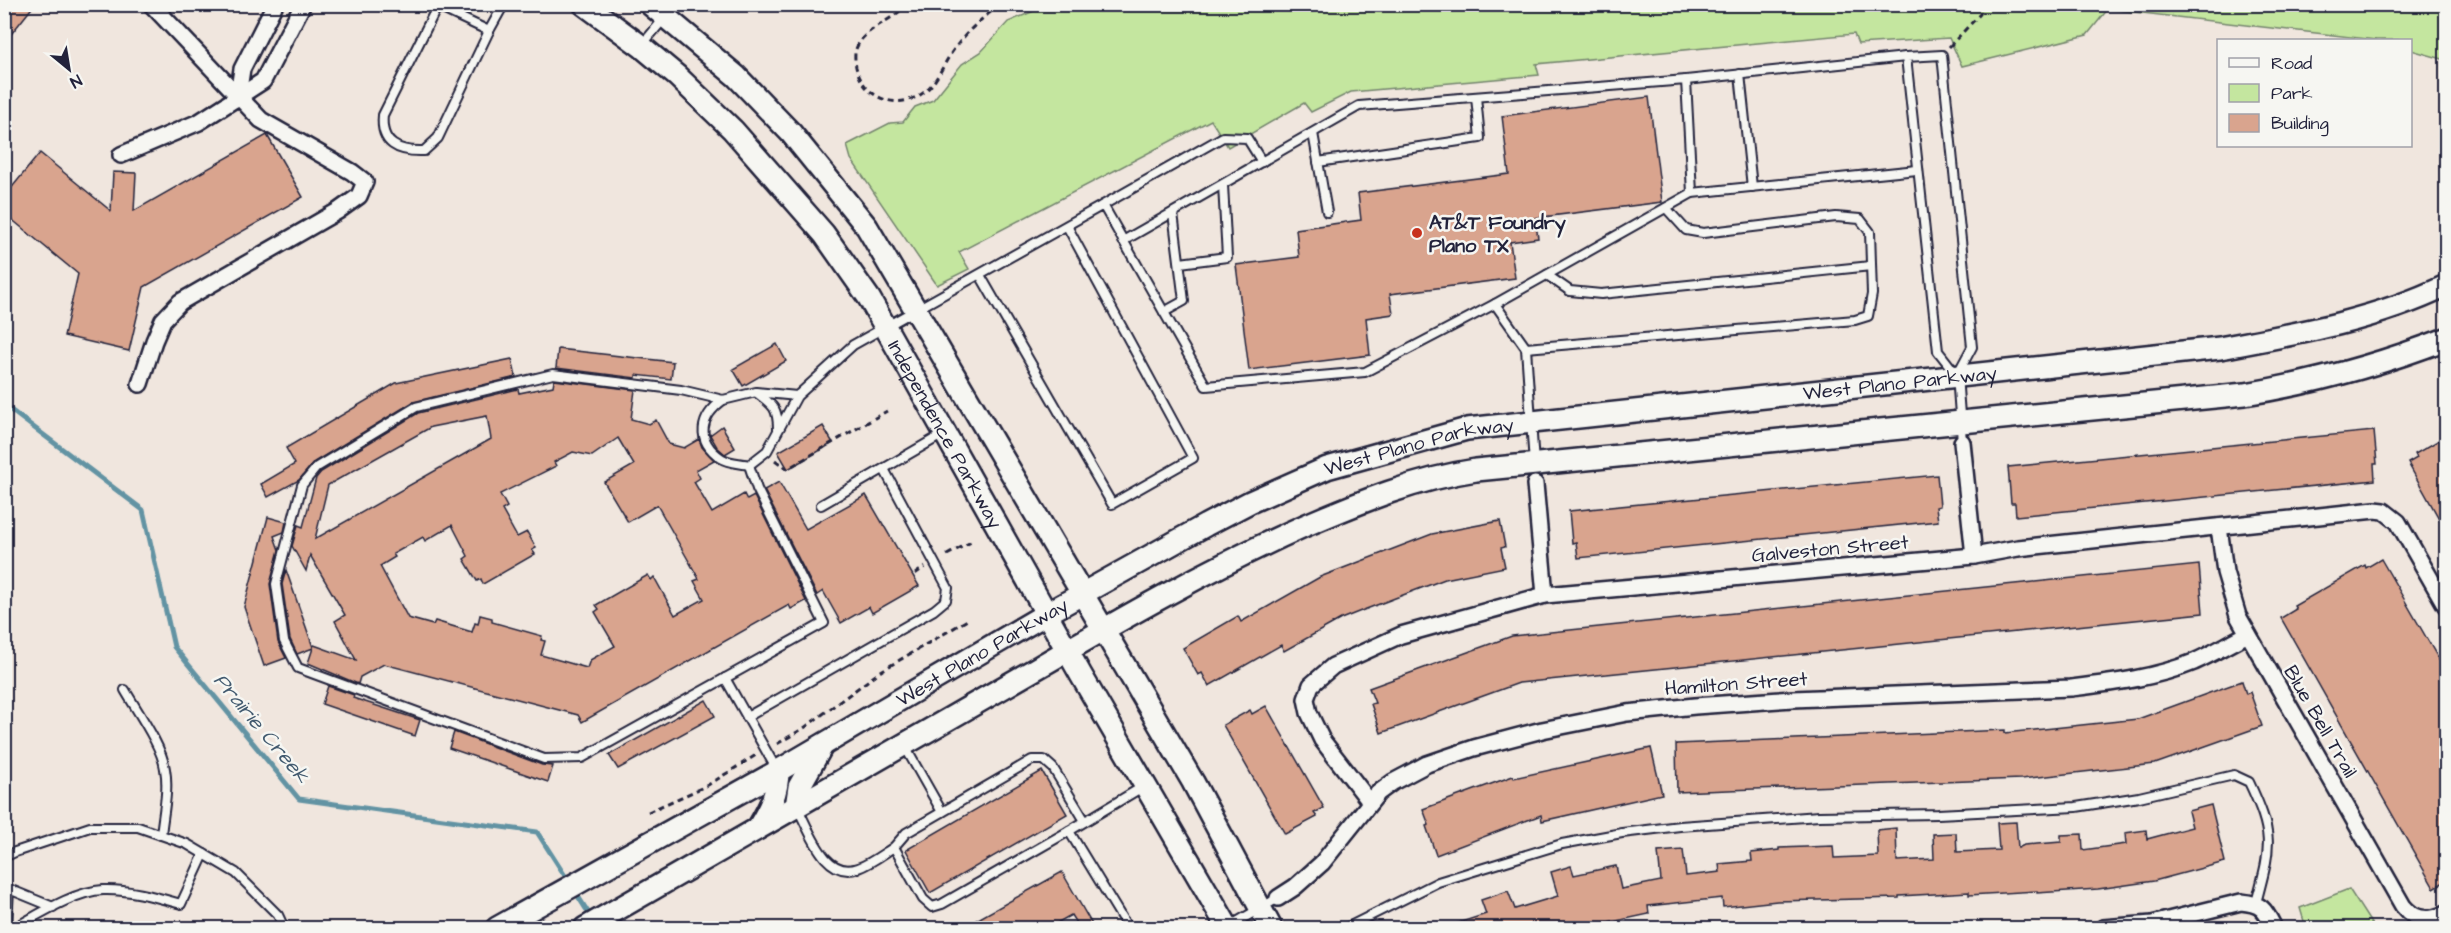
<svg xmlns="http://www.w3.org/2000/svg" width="2451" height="933" font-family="'Architects Daughter',sans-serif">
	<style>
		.green { fill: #c4e69f; stroke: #73846d; stroke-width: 1.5 }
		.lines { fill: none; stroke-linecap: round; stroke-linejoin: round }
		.stream { stroke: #6293a3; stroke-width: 5 }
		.building { fill: #d9a48e; stroke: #22223b; stroke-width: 1.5; fill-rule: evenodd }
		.service-casing { stroke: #22223b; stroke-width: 12 }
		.minor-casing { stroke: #22223b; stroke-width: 20 }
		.secondary-casing { stroke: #22223b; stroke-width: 26 }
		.path { stroke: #22223b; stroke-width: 3; stroke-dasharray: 6 4.5; stroke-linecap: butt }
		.service { stroke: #f6f6f2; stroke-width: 8 }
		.minor { stroke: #f6f6f2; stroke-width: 15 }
		.secondary { stroke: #f6f6f2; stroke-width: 21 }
		.poi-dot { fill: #c8321e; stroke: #f6f6f2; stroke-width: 2 }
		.labels { text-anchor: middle; stroke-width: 5; stroke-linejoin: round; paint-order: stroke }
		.poi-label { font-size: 20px; font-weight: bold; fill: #22223b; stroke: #f6f6f2; text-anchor: start }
		.street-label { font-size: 20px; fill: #22223b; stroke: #f6f6f2 }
		.water-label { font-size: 21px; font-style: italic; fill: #425a6f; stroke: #f6f6f2 }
	</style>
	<rect width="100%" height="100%" fill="#f0e6de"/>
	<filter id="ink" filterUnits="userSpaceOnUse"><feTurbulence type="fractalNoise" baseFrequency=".0167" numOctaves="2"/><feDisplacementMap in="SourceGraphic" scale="12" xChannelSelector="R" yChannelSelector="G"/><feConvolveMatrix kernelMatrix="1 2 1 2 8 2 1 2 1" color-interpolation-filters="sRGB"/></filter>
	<g filter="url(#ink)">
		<g class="green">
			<polygon points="1131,4 2446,5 2446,60 2411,50 2410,40 2376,40 2108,9 2087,35 1962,66 1949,38 1858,44 1854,34 1536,64 1539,75 1351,92 1311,112 1304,103 1228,147 1211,120 959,252 969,269 937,285 851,159 847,145 890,123 903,122 915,107 933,100 962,64 981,52 1008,22 1043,7 1102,8"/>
			<polygon points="2349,889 2374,928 2306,928 2300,908"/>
		</g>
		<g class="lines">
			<g class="stream">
				<polyline points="4,405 143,510 174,647 299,799 537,832 569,882"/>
				<polyline points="574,890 593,920"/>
			</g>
		</g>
		<g class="building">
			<polygon points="4,4 35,4 4,43"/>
			<polygon points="1649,97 1662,202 1535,218 1538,238 1510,242 1515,278 1390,294 1393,314 1366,318 1370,355 1249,370 1236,265 1299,257 1296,229 1361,220 1358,193 1509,174 1502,116"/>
			<polygon points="267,135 303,197 144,287 129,351 64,336 78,274 4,213 4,197 40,153 111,211 113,172 136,173 134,211"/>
			<polygon points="777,344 786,361 743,386 733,369"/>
			<polygon points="558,349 673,362 671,379 636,375 636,378 556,368"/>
			<polygon points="512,359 516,377 413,402 314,462 299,480 268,497 261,484 295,464 286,448 396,383"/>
			<path d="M554,380l81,10 -4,29 18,5 7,-4 13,24 15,4 15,-9 3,8 12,13 -18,10 4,8 -6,4 18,31 32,-19 3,6 7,-4 52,105 -15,8 -2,-4 -207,117 -4,-7 -194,-51 -24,13 -2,7 -50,-21 5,-15 -16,6 -7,-15 -8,-55 4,-14 27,77 1,-2 42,15 -21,-39 10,-6 -35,-60 -4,16 -14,-25 6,-21 5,2 13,-49 5,-6 97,-59 100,-24 1,4 34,-7zM487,416l4,23 -176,100 13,-54 103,-58zM618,438l16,27 -30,17 24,40 29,-17 42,74 -5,2 10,18 -29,16 -21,-38 -3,3 -3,-5 -52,30 3,4 -4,3 20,34 -25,14 -3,8 -46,-13 4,-14 -4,-1 1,-4 -50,-14v-4l-12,-3 -2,9 -3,-1 -3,9 -37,-11 -2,4 -25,-7 -28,-52 15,-9 -2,-3 30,-17 2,4 27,-16 16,31 -4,3 13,22 4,-2 2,5 52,-30 -3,-4 4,-2 -9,-16 -10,5 -15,-27 5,-3 -7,-13 56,-28 -2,-4 19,-10 19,4z"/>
			<polygon points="722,426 735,448 725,454 717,447 710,435"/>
			<polygon points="823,426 833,443 788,469 778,452"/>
			<polygon points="2374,431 2377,464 2374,464 2375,480 2016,516 2015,503 2011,503 2008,467"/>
			<polygon points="2446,436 2446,531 2408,463 2417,458 2415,454"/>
			<polygon points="1937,475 1940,506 1936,507 1938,521 1578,558 1576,542 1572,543 1569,511"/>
			<polygon points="779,482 806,529 866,495 919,586 872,613 869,607 841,623 823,591 817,595 764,490"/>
			<polygon points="268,517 286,522 284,532 274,536 279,550 270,584 278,642 286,658 264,666 244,607"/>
			<polygon points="1500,521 1505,547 1501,548 1505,567 1445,579 1361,611 1341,619 1284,651 1281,645 1209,686 1202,673 1198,675 1183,648 1238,616 1241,622 1320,577 1432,534"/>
			<polygon points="2381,559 2446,672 2446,881 2434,888 2281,618 2296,609 2294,606 2365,565 2366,568"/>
			<polygon points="2199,565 2203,613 1519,683 1381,733 1371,704 1375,703 1369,688 1512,636"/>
			<polygon points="2242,681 2246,694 2250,692 2262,726 2155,764 2021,779 1677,792 1676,744 2005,730 2005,733 2138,719"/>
			<polygon points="328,686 354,695 353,698 420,720 415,736 322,704"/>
			<polygon points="706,700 715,716 618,769 609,755"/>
			<polygon points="1266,706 1324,808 1314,813 1317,817 1285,834 1223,725 1250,710 1252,714"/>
			<polygon points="454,732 542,765 553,766 548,782 449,748"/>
			<polygon points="1651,748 1662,794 1542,821 1541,815 1436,855 1426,826 1429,825 1423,809 1513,776 1514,778"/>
			<polygon points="1042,771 1067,814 930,893 906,850"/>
			<polygon points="2211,805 2225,862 2154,881 2098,889 2037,893 2037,891 1969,895 1969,892 1899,896 1899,898 1777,901 1723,907 1722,898 1648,906 1649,914 1584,928 1449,928 1449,926 1486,914 1481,900 1508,891 1515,909 1558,896 1551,872 1571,866 1574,875 1616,866 1621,889 1661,881 1658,852 1683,850 1686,876 1720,872 1719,864 1752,861 1751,853 1779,850 1779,848 1833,846 1834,858 1878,856 1877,830 1896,828 1897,861 1934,859 1933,834 1956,833 1957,852 1999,850 1997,823 2016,822 2018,848 2024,845 2061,842 2061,835 2082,834 2083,850 2126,844 2125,833 2146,830 2147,839 2192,827 2188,811"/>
			<polygon points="1062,872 1094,928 1079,928 1071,915 1048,928 962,928"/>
		</g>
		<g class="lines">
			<g class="service-casing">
				<g id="service">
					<polyline points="434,5 489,31 504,4"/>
					<path d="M437,7l-54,108c-3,29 15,37 41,36l14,-13 51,-107"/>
					<polyline points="642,45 676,4"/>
					<polyline points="1740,74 1752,187"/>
					<polyline points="1686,80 1906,57"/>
					<polyline points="1313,133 1327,212"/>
					<polyline points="1318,162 1480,138 1476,97"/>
					<polyline points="1103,205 1223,137 1247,138 1262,162"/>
					<polyline points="1123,241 1359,106 1686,80 1692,193 1917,170"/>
					<polyline points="1180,263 1227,257 1223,185"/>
					<polyline points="980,275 1112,504 1193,458 1067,226"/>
					<polyline points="1547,275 1570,291 1601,294 1871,266"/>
					<polyline points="1495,304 1692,193"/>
					<polyline points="1164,312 1184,301 1173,213"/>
					<polyline points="1526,348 1855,320 1868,316 1872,294 1870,232 1860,219 1836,217 1703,233 1686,230 1666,208"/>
					<polyline points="1956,374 1938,351 1906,57 1942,55 1972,347 1957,375 1962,442"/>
					<path d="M757,393c16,12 21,15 21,36"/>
					<polyline points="797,396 756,392 723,400 681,390 553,374 416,407 317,467 302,485 276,584 284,641 298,668 544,759 582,758 824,623 757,489 749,465 767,451 797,396 853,345 1103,205 1206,386 1365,372 1495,304 1526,348 1534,464"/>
					<path d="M723,400c-23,17 -28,40 -2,58 7,5 20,5 28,7"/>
					<polyline points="821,505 945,433"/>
					<polyline points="725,678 777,770"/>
					<path d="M125,690c12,21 37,56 40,79 4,21 -2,45 -4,66"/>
					<polyline points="747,717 934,610 946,600 948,588 884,469"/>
					<polyline points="904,745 942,812"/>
					<path d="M798,809c12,22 27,71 60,59 12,-4 25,-14 36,-21l29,52 9,8 10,-3 127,-73"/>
					<polyline points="894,847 906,833 1032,760 1044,760 1053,768 1085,821"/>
					<polyline points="4,857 15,852 90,827 138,827 187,844 236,873 278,915 284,928"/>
					<polyline points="4,883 9,889 7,928"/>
					<polyline points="9,889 53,907"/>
					<polyline points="1230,926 1278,898"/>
					<path d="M14,928c24,-13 61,-37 89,-38 26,-1 53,7 78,14l23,-50"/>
					<polyline points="1128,928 1069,831 1144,786"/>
					<path d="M1346,928l92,-46 124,-38 60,-11 58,-7 139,-10 119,-2 138,-7 63,-10 95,-22 15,7c26,55 22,64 7,121"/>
				</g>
			</g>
			<g class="minor-casing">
				<g id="minor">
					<polyline points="238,96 242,69 275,4"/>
					<polyline points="121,155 199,122 263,81 303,4"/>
					<polyline points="140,384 154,341 163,320 180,302 338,211 359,196 365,182 352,172 261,120 151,4"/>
					<polyline points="1962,442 1974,556"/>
					<polyline points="1535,484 1545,595"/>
					<path d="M2219,527l6,45 13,44 165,290c12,15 27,16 43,7"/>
					<polyline points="1370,802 1322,740 1309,713 1306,699 1311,685 1333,666 1401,635 1545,595 1974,556 2018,548 2375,510 2384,511 2398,522 2446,606"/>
					<path d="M1278,898l17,-11 27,-24 56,-70 15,-11 34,-18 47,-16 68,-18 85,-17 68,-7 98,-7 278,-11c41,-5 84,-10 123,-26 18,-8 36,-19 54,-28"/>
					<path d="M2103,928l49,-4 89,-22c22,2 24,8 33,26"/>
				</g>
			</g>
			<g class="secondary-casing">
				<g id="secondary">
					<path id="s1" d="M584,4l57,42 36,30 56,54 91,104 45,64 212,377 147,253"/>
					<polyline points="650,4 736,76 791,133 867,227 1193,782 1271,928"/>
					<polyline points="796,807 799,787 822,746"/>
					<path d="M758,828c11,-18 20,-35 20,-57"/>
					<path id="s2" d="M497,928l281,-157 268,-157 160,-89 44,-23 77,-34 140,-39 753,-81c76,-14 156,-28 226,-62"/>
					<path d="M585,928c149,-85 298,-171 447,-257 89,-52 178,-103 272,-145 56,-24 112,-47 172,-56l769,-76c69,-11 136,-30 201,-55"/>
				</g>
			</g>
			<g class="path">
				<path d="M907,4c-14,18 -42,22 -51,45 -2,5 -1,13 0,18 7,29 37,44 64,28 17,-10 23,-32 35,-47 13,-18 29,-32 47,-44"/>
				<polyline points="1949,47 1980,14 1983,4"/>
				<polyline points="775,460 787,469 887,411"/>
				<polyline points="947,555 971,542"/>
				<polyline points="915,574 925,567"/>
				<polyline points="777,744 804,728 881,671 969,619"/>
				<polyline points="648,812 708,785 756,755"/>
			</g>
			<use href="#service" class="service"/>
			<use href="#minor" class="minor"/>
			<use href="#secondary" class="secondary"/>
		</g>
	</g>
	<circle class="poi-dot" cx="1417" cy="233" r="6"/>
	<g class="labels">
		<g class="poi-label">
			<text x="1429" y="229">AT&amp;T Foundry<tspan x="1429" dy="23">Plano TX</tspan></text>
		</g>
		<g class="street-label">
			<text dy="7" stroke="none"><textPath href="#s2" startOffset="1530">West Plano Parkway</textPath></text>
			<text dy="7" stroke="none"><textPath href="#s1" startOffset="568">Independence Parkway</textPath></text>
			<text dy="7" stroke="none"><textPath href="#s2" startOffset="1044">West Plano Parkway</textPath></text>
			<text transform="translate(1830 548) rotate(-5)" y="7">Galveston Street</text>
			<text dy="7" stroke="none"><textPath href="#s2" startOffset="558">West Plano Parkway</textPath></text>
			<text transform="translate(1736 683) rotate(-4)" y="7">Hamilton Street</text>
			<text transform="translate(2321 721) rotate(60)" y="7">Blue Bell Trail</text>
		</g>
		<g class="water-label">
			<text transform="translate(262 728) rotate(50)" y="7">Prairie Creek</text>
		</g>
	</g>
	<rect width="2451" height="933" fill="none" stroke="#f6f6f2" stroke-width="24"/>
	<rect x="12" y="12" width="2427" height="909" fill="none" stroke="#22223b" stroke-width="2" filter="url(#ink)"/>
	<rect x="2217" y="39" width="195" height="108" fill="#f6f6f2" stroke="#a1a1a9" stroke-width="1.5"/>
	<rect x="2229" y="58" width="30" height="9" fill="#f6f6f2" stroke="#a1a1a9" stroke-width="1.5"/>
	<text x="2271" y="69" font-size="18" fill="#22223b">Road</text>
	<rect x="2229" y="84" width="30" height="18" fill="#c4e69f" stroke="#a1a1a9" stroke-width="1.5"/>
	<text x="2271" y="99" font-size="18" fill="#22223b">Park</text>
	<rect x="2229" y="114" width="30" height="18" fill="#d9a48e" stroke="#a1a1a9" stroke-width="1.5"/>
	<text x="2271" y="129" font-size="18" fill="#22223b">Building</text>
	<g transform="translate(69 69) rotate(150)" stroke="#f6f6f2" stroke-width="4.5" paint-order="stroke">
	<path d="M0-4.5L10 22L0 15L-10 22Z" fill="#22223b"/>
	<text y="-9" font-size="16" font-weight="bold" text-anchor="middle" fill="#22223b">N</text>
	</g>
</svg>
